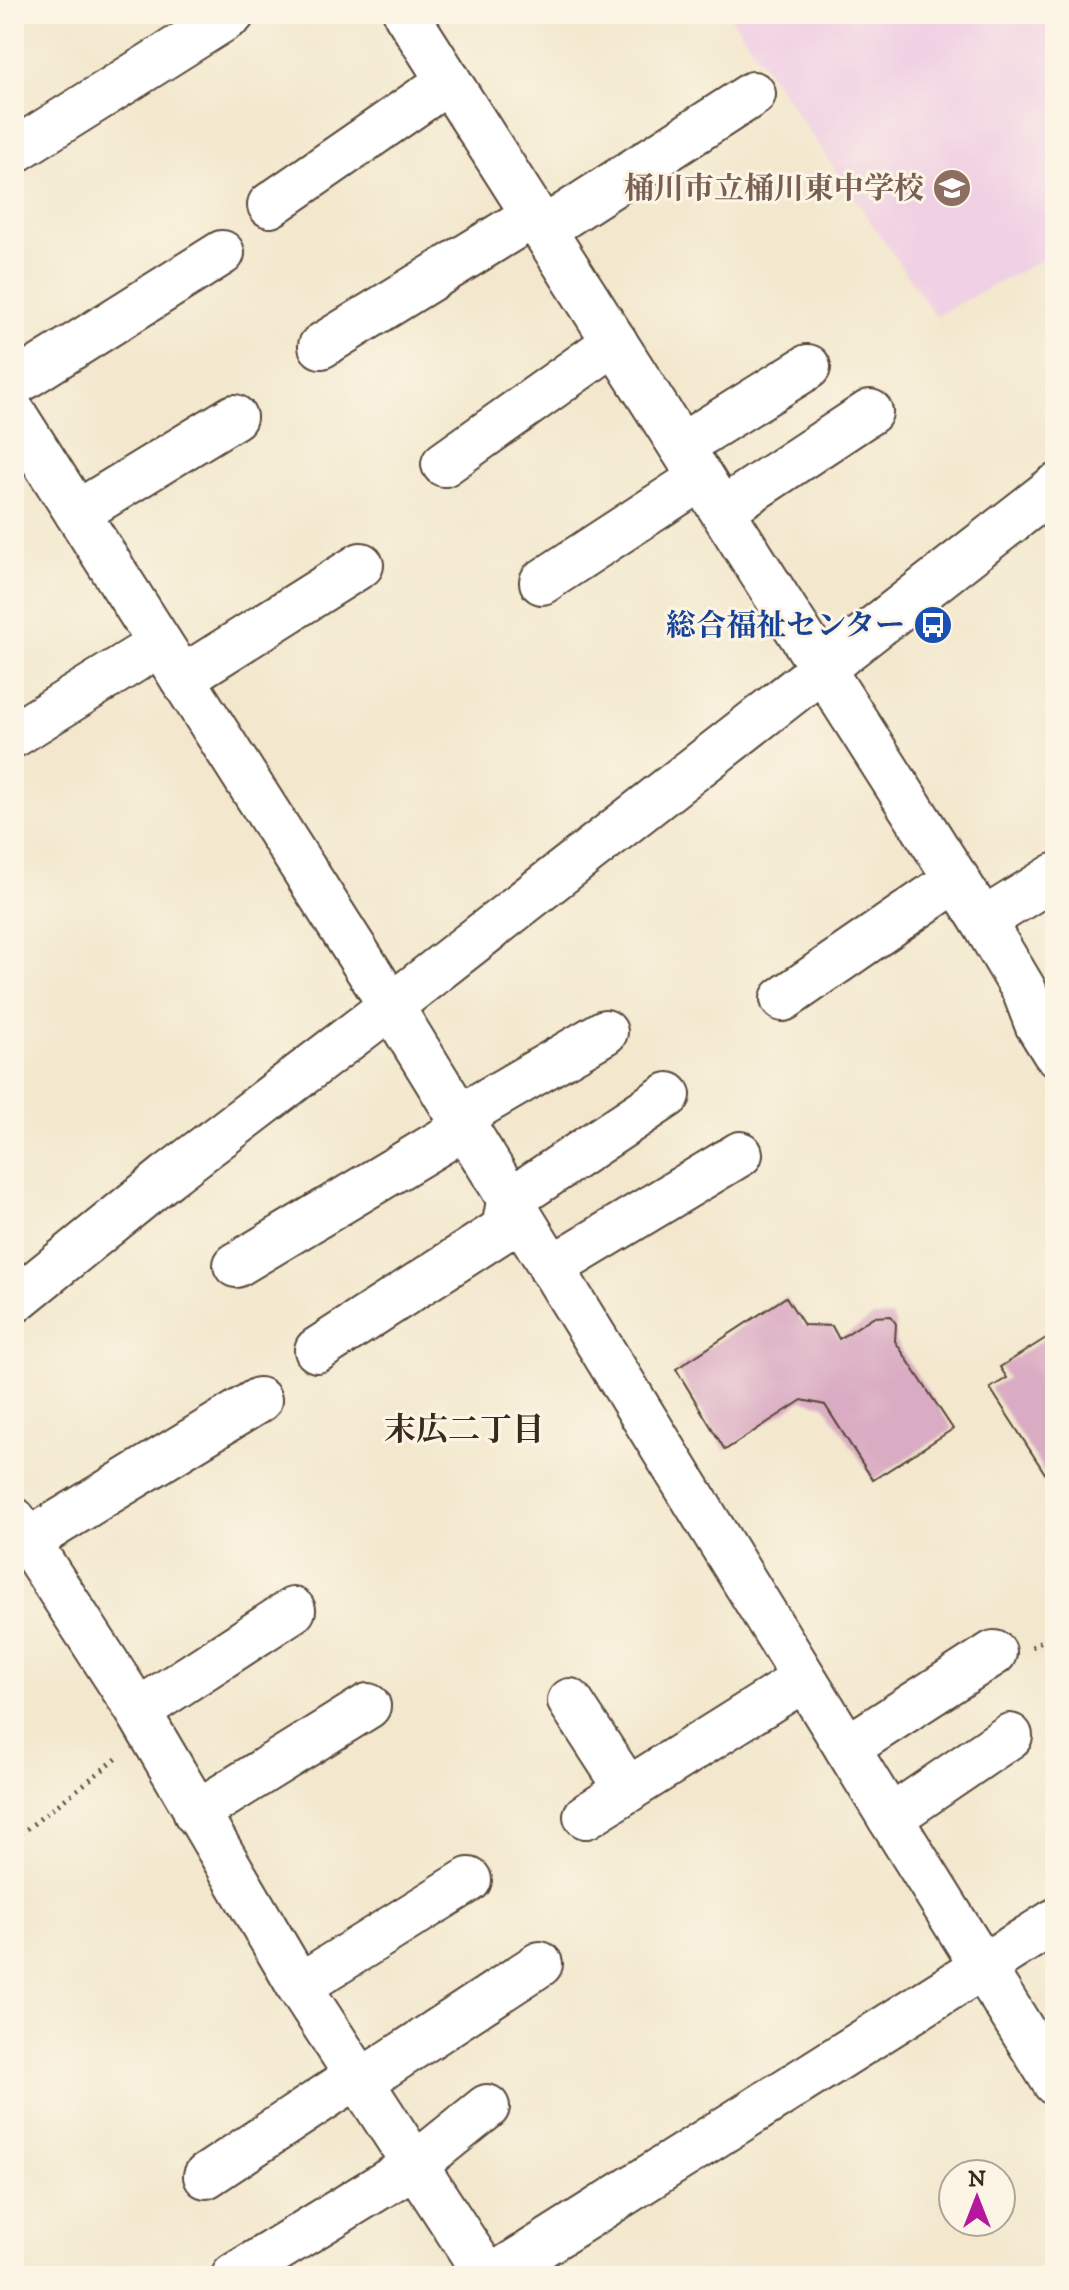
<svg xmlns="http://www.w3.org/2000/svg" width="1069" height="2290" font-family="'IM FELL DW Pica','Noto Serif JP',serif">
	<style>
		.built { fill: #f0d0e4 }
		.building { fill: #daacc3 }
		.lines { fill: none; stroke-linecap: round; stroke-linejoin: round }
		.minor-casing { stroke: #574638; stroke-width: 48 }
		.path { stroke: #574638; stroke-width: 5; stroke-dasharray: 2 6; stroke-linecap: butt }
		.minor { stroke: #fff; stroke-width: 44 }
		.labels { text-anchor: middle; stroke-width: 6; stroke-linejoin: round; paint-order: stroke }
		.education-label { font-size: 30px; font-weight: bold; fill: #785e54; stroke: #fcf5e5; text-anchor: end }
		.transit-label { font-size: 30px; font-weight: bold; fill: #164399; stroke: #fcf5e5; text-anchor: end }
		.neighbourhood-label { font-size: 32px; font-weight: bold; fill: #3b2a1e; stroke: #fcf5e5 }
	</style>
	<rect width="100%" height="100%" fill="#fcf5e5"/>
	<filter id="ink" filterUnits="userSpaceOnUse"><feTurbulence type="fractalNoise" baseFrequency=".0125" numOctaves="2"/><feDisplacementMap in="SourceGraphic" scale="16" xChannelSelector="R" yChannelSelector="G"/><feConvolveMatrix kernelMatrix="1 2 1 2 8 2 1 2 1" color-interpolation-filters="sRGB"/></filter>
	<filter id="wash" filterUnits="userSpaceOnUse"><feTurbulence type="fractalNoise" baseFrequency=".006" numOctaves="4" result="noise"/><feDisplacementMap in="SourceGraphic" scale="32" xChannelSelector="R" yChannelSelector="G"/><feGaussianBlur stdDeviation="1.8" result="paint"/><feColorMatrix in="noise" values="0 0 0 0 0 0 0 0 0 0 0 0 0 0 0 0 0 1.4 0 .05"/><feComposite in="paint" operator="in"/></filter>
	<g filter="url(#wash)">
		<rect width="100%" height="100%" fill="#f3e8ce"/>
		<polygon class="built" points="729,14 1055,14 1055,275 1044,259 935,316"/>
		<g id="blocks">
			<g class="building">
				<polygon points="786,1297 804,1325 832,1326 839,1339 873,1317 891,1316 896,1324 895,1341 953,1429 873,1480 825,1405 802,1400 725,1450 676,1369"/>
				<polygon points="1046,1338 1055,1352 1055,1489 990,1388 1007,1378 1000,1367"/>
			</g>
		</g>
	</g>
	<g filter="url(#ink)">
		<use href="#blocks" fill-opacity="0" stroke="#574638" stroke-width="2"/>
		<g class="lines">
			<g class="minor-casing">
				<g id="minor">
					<polyline points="406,14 983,921 1024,990 1037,1024 1055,1053"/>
					<polyline points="14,151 232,14"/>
					<polyline points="270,205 449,81"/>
					<polyline points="544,229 753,94"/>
					<polyline points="321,346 534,215"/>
					<polyline points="14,384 222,253"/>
					<polyline points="14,414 391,1006 890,1818 1055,2083"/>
					<polyline points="681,446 808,367"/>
					<polyline points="444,464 615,342"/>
					<polyline points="722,510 870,412"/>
					<polyline points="77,513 234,417"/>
					<polyline points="542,582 701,478"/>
					<polyline points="182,678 361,565"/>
					<polyline points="14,735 160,644"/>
					<polyline points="983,921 1055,876"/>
					<polyline points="783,999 957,879"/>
					<polyline points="458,1118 605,1032"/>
					<polyline points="236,1265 464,1128"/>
					<polyline points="551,1268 740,1154"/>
					<polyline points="14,1301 168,1176 391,1006 1055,487"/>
					<polyline points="317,1350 504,1229 509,1201 668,1095"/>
					<polyline points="14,1520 138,1711 299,1986 487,2276"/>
					<polyline points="28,1541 259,1400"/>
					<polyline points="570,1701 628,1790"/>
					<polyline points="138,1711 293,1610"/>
					<polyline points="847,1748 994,1653"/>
					<polyline points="196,1813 368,1706"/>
					<polyline points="586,1816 804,1679"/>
					<polyline points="890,1818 1010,1736"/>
					<polyline points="299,1986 469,1880"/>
					<polyline points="206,2176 357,2076 377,2071 540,1964"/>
					<polyline points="234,2276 415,2165 487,2107"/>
					<polyline points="493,2276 1055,1921"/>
				</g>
			</g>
			<g class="path">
				<polyline points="1032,1647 1055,1632"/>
				<polyline points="14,1839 120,1756"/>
			</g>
			<use href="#minor" class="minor"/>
		</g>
	</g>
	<defs>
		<g id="school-disc" transform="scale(2)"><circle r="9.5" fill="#8d6e63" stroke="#fcf5e5"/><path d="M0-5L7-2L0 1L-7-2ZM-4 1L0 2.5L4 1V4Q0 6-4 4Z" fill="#fff"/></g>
		<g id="bus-disc" transform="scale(2)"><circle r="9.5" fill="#1a4fb4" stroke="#fcf5e5"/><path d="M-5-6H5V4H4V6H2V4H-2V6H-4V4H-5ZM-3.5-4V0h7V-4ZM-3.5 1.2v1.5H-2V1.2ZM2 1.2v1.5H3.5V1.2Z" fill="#fff"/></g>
	</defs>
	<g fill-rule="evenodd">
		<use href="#school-disc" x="952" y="188"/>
		<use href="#bus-disc" x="933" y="625"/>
	</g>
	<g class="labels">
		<g class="education-label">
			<text x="924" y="198">桶川市立桶川東中学校</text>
		</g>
		<g class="transit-label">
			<text x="905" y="635">総合福祉センター</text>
		</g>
		<g class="neighbourhood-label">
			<text x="464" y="1440">末広二丁目</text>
		</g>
	</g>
	<rect width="1069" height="2290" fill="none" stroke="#fcf5e5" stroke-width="48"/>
	<g transform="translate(977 2198)"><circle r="38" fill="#fcf5e5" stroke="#afa495" stroke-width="2"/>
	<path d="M0-6L14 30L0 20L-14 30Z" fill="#b5179e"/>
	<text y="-12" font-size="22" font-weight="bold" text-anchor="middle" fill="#3b2a1e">N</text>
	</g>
</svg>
